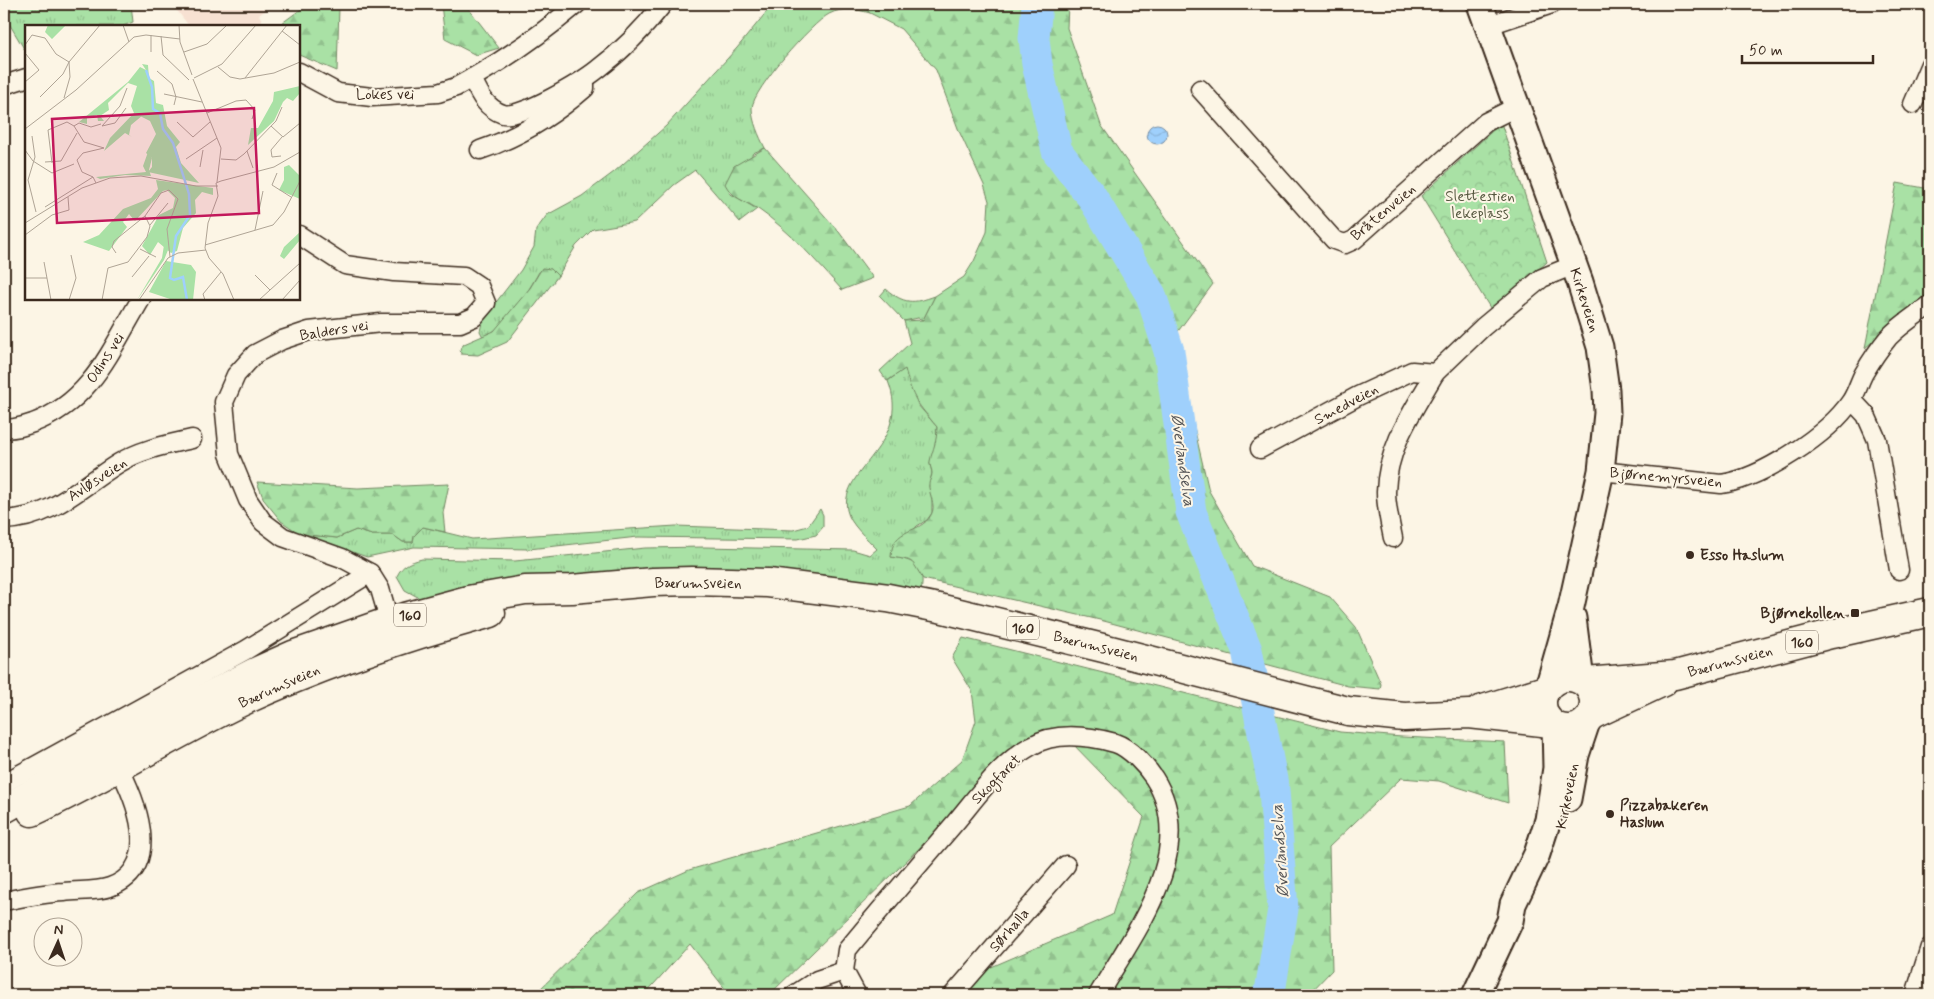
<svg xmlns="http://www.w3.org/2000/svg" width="1934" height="999" font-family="Mynerve,sans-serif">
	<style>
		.built { fill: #f7e1d2 }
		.grass { fill: url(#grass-tufts); stroke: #728662 }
		.forest { fill: url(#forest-firs); stroke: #728662 }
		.park { fill: url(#park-crowns); stroke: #728662 }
		.water { fill: url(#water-waves); stroke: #778ea3 }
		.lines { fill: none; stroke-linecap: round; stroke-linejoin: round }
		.river { stroke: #9fd0fc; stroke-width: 31 }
		.minor-casing { stroke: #3b2a1e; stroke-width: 21 }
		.secondary-casing { stroke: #3b2a1e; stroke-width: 29 }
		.primary-casing { stroke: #3b2a1e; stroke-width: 31 }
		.minor { stroke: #fcf5e5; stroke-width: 18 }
		.secondary { stroke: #fcf5e5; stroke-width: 25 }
		.primary { stroke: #fcf5e5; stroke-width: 28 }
		.poi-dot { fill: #3b2a1e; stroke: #fcf5e5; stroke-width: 2 }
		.labels { text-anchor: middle; stroke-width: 4; stroke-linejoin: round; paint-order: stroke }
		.shield { fill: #fcf5e5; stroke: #75675a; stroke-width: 1 }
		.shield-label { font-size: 14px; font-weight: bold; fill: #3b2a1e }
		.street-label { font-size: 15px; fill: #3b2a1e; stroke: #fcf5e5 }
		.park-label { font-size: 15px; fill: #565840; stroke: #fcf5e5 }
		.poi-label { font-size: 15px; font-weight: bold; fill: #3b2a1e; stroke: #fcf5e5; text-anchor: start }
		.water-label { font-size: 16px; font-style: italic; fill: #545456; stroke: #fcf5e5 }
		.inset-river { fill: none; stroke: #9fd0fc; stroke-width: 2.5 }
		.inset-road { fill: none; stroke: #afa495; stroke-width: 1 }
		.view { fill: #c2185b; fill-opacity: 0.15; stroke: #c2185b; stroke-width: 2.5 }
		.inset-edge { fill: none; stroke: #3b2a1e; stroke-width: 2.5 }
	</style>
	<defs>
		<pattern id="grass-tufts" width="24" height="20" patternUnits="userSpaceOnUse" patternTransform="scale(1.25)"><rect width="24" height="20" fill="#a9e1a5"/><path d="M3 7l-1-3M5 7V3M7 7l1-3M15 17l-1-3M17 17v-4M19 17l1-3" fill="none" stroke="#92c18e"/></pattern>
		<pattern id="forest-firs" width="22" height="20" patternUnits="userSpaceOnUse" patternTransform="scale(1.25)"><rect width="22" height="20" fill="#a9e1a5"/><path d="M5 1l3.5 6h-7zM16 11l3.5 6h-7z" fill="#92c18e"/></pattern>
		<pattern id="park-crowns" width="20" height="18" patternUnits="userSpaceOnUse" patternTransform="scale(1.25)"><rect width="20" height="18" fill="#a9e1a5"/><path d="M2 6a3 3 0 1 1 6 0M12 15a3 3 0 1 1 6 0" fill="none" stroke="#92c18e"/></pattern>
		<pattern id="water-waves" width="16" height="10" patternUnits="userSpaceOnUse" patternTransform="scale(1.25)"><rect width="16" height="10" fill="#9fd0fc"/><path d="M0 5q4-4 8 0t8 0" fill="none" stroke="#8ab3d8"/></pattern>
	</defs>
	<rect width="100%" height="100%" fill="#fcf5e5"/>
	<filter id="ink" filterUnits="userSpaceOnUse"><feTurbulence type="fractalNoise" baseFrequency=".02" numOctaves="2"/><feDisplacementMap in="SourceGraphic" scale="10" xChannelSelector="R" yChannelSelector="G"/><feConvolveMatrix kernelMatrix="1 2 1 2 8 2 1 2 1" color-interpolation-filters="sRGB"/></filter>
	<g filter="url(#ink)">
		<polygon class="built" points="172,4 274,4 259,15 262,20 254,26 189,26"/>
		<g class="grass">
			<polygon points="4,4 131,4 133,22 123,26 26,26 26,52 4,15"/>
			<path d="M773,4h87l10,9c-14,-4 -27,-6 -41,1 -18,10 -76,75 -77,94 0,13 7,28 13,40l-12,5 -24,40 28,16 -17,13 -45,-52 -21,15 -39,37 -42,7 -17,17 -18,30 -7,-7 -12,3c-11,20 -34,57 -56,65l-3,-6 3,-12 38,-49 13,-23 2,-17 11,-15 35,-19 32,-24 52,-46 71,-78z"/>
			<path d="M886,289c18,15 27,15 49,7l-12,24 -5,-2 -14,3 -24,-25z"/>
			<path d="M905,368l13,37 19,22v15l-7,21 2,10 -3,13 3,13v14l-5,7 -10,6 -26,31c23,3 35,8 30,35l-250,-23 -84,5 -162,27 -20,-11 -8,-14c5,-11 13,-14 25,-17l93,2 130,-13 59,-1 149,3 17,5 7,-6c-10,-11 -27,-24 -30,-39 -8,-41 66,-66 41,-129z"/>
			<polygon points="820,509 823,515 823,527 816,535 798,539 638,537 529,549 414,547 367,557 300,534 337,538 356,530 372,535 393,535 403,542 413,542 414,536 423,527 472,539 676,526 793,530 808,526"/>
		</g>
		<g class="forest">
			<polygon points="308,4 368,4 339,7 337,71 299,55 299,26 278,26"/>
			<polygon points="441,4 465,4 499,48 476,55 445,39"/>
			<path d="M860,4h208l-1,24 34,97 112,159 -37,50 15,80 18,77 43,75 78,31 26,30 25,57 -1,5 -32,-3 -248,-66 -177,-41c-13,-21 -8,-18 -32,-22 1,-31 29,-22 40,-42 6,-10 -3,-21 -2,-31 0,-3 3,-7 3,-11 0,-4 -3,-8 -2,-12 3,-13 7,-19 7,-34 -20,-24 -24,-27 -32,-58l-18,12 -7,-10 30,-28 -6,-22 19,-1 12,-24 29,-19 10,-16 13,-29 2,-31 -5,-16 -25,-54 -23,-61 -35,-41 -31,-16z"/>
			<path d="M765,148l74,84 34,46 -31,12c-25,-28 -52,-59 -84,-81 -13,-8 -26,-11 -33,-25l9,-18z"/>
			<polygon points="1897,183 1930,189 1930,293 1865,348"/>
			<polygon points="542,268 551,269 558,276 507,342 478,355 461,354 460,349 464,344 494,331 530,288"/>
			<polygon points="257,482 358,488 449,484 443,513 445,532 423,527 414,536 413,542 403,542 393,535 372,535 356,530 337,538 300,534 281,521 264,500"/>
			<polygon points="963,638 1340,732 1402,737 1505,742 1508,803 1439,781 1401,778 1329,847 1332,970 1308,995 965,995 982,971 1112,915 1144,817 1068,739 1027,743 769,995 730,995 690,944 644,995 534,995 638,893 689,870 910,806 962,760 976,721 972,691 952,658"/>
		</g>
		<polygon class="park" points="1501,123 1547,262 1492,311 1421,196"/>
		<circle class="water" cx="1157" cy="134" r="10"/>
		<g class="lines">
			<polyline class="river" points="1037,4 1034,38 1037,64 1057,151 1092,197 1151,295 1169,351 1191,512 1247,650 1274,790 1283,909 1270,992 1267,995"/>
			<g class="minor-casing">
				<g id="minor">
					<path d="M577,4c-33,28 -68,53 -105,74 7,15 13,30 31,36 18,5 80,-33 95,-45 24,-18 47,-42 65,-65"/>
					<polyline points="1489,25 1552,4"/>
					<polyline points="299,72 338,93 372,97 438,93 456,87 472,78"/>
					<polyline points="4,85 26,78"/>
					<polyline points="1200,89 1334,240 1345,244 1354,240 1486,122 1518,106"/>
					<polyline points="1913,104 1930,64"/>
					<path d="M480,150c40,-13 73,-34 105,-62v-4"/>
					<polyline points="299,235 345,265 394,272 464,276 479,286 486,303 474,317 460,323 381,323 309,331 282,340 255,354 236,375 224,402 229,454 248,500 263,522 283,537 342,558 370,573 380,589 392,630"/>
					<polyline points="1852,400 1866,415 1877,440 1899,570"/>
					<path d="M4,428c9,2 20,-2 29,-5 59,-22 78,-74 108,-124"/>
					<polyline points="1260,449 1358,396 1412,371 1435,373 1483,327 1542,278 1574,265"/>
					<path d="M1601,471l120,13c40,-5 108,-50 130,-83 6,-9 8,-19 13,-28 7,-12 15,-24 24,-35 12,-13 28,-23 42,-33"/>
					<path d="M4,520c49,-2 76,-33 115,-57 23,-14 47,-18 73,-24"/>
					<path d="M1393,538c-3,-15 -7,-31 -7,-46 1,-45 27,-81 49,-119"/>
					<polyline points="4,783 246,650 370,573"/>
					<path d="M4,901c20,-4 40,-8 60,-9 15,-2 31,0 46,-5 56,-20 24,-92 5,-127"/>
					<polyline points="794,995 817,980 844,971"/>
					<path d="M857,995l-13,-24 3,-21c35,-43 71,-84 107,-126 23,-27 46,-61 77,-78 25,-15 58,-10 84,-3 15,5 31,23 39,35 46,72 -20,155 -56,217"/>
					<polyline points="953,995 1066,865"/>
					<polyline points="1915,995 1930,947"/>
				</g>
			</g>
			<g class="secondary-casing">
				<g id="secondary">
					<polyline points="1480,4 1580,282 1600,347 1606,390 1607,413 1601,471 1571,607 1549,685"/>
					<polyline points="1573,618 1581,680"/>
					<polyline points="1568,799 1576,755 1588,719"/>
					<polyline points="1475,995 1510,921 1513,904 1537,854 1548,820 1556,768 1555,725"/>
				</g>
			</g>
			<g class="primary-casing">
				<g id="primary">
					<circle cx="1568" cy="703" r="26"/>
					<polyline points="1585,682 1675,675 1831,634 1930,612"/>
					<polyline points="1480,710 1545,690"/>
					<polyline points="1592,715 1663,682"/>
					<polyline points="4,809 153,725 255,672 293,655 390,621 468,600 525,590 572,589 653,582 692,581 768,583 888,598 939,608 1103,648 1348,711 1404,717 1469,714 1551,723"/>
					<path d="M32,812c71,-33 138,-76 209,-110 81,-38 164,-65 250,-89"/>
				</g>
			</g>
			<use href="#minor" class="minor"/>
			<use href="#secondary" class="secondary"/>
			<use href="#primary" class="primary"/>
		</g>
	</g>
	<g class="poi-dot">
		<circle cx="1690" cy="555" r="5"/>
		<rect x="1850" y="608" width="10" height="10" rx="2.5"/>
		<circle cx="1610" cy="814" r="5"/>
	</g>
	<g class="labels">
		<g class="shield">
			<rect x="394" y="603.5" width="32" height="23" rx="4"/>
			<rect x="1007" y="616.5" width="32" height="23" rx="4"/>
			<rect x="1786" y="630.5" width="32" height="23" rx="4"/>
		</g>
		<g class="shield-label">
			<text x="410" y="620">160</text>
			<text x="1023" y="633">160</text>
			<text x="1802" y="647">160</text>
		</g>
		<g class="street-label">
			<text x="385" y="99">Lokes vei</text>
			<text transform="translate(1383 212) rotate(-40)" y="5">Bråtenveien</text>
			<text transform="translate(1585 300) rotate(72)" y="5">Kirkeveien</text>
			<text transform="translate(334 330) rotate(-9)" y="5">Balders vei</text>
			<text transform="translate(105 358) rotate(-57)" y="5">Odins vei</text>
			<text transform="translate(1346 404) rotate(-28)" y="5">Smedveien</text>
			<text transform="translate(1666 477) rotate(5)" y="5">Bjørnemyrsveien</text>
			<text transform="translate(97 479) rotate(-33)" y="5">Avløsveien</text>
			<text x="698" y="588">Bærumsveien</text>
			<text transform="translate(1096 646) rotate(14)" y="5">Bærumsveien</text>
			<text transform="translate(1730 661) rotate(-15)" y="5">Bærumsveien</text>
			<text transform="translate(279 686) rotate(-24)" y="5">Bærumsveien</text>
			<text transform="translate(996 779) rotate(-45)" y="5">Skogfaret</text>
			<text transform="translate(1567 796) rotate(-79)" y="5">Kirkeveien</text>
			<text transform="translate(1009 930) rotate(-49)" y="5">Sørhalla</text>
		</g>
		<g class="park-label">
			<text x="1480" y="201">Slettestien<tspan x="1480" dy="17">lekeplass</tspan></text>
		</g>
		<g class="poi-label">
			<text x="1700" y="560">Esso Haslum</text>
			<text x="1845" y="618" text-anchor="end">Bjørnekollen</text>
			<text x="1620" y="810">Pizzabakeren<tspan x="1620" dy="17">Haslum</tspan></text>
		</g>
		<g class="water-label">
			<text transform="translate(1184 460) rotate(82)" y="6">Øverlandselva</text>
			<text transform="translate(1279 851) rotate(-94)" y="6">Øverlandselva</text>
		</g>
	</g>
	<g transform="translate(25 25)">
		<rect width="275" height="275" fill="#fcf5e5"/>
		<path d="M109,88l9,2 -12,10 -2,10 3,2 -7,-4 -21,18 6,-13zM123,127l4,6 -3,12 2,6 -26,-1 -25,4 -4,-2 50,-5 -3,-6zM139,220l4,5 -4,10 -27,40 25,-42z" fill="#a9e1a5"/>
		<path d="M23,0h18l-14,14 -7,-7zM117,39l6,1 1,13 5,3 2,22 7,2 4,21 13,16 -4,5 5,16 18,20 -51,-11 4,-5v-9l-6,-5 10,-19 -6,-13 -16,-8 -3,-7 6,-20 -9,-3 -20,20 1,7 -9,6 4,5h-6l-1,-6 -10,3v6l-8,-2 49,-40 12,-15 6,3zM275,61v7l-7,8 -6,-3 -4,4 -9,19 -26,24 3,-17h7l15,-27 1,-9zM264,140l11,11v23l-21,-9 5,-10v-13zM131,155l57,8v7l-11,-3 -7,8 1,13 -13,15 -6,23 -6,2 -13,-11 -8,13 -8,-9 17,-31 14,-7 2,-10 -8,-8 -4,1 -28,30 -6,-7 -6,8 4,5 -18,24 -26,-9 16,-7 24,-26 28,-11 7,-9zM275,207v8l-16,19 -4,-3 4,-9zM141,236l25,4 5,7 -3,28h-20l-24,-8z" fill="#a9e1a5"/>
		<path class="inset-river" d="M121,45l6,17 1,22 7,4 3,16 10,14 16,51 1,21 -14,21 -6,42 4,2 9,-3 4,23"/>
		<path class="inset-road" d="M98,0l6,17M154,0l1,17 12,33M257,6l18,14M126,10v17M136,11l2,19 26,25M0,20l7,-10 13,3 11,16 13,8 1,15 -6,21M159,27l23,-8 20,-19M0,28l14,17 -14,12M193,42l12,10 10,2 34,-6 26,-11M132,46l15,13 4,13 -2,8M169,53l28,-14 34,-39M220,53l42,-53M168,54l28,69 -4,34M139,69l38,8M15,72l23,-23 6,-12 31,-37M101,83l-11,15 -13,3 18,-20 7,-18M182,88l29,-12 10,-1 9,10 -3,9M152,97l16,15 17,-15M49,101l10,16 20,6 -21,5 -6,7 5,12 11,5 3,6M49,101l5,-3 12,4 10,-3M246,101l12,11 17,-14M0,104l51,-39 58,-53 12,-2 34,4M7,111l3,21 -7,23 8,32M0,125l8,11 19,12 22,-9M222,126l6,17M256,131l-9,1 -1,-7 11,-13M161,134l31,-21M196,134l15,1 8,-6 32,-33 6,-14M20,137l16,-1 16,-28M27,138l-4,-33 19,-8 7,4M175,142l3,-17M252,148l-5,12 19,12M196,156l-5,2 2,13 -10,27 -3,25 4,10 14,16 11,26M196,156l53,-14 26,-15M20,182l48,-30M0,198l57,-35 28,-10 31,-2 55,10h22M125,200l18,-22M230,205l8,-39M0,210l27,-20 17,-5 -1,-13M180,220l68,-20 11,-13 16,-31M115,224l16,8M91,228l-4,-6 2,-6 31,-25 16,-23 8,-3 9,9 -11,30 3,28M19,237l7,38M230,250l15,15 -11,10M107,252l17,-21M0,253h22M245,265l30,-27M44,275l7,-22 -5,-23M77,275l6,-32 20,-6 19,-25 3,-11 -5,-10M114,275l29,-42 10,-5 28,-3M180,275l-2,-6 18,-22M257,275l18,-20"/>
		<path class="view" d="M229,83l5,105 -202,10 -5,-104z"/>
		<rect width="275" height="275" class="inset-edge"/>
	</g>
	<rect width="1934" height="999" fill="none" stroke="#fcf5e5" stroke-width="20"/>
	<rect x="10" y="10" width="1914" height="979" fill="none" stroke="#3b2a1e" stroke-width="2" filter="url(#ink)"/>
	<g transform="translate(58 942) rotate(3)"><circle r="24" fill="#fcf5e5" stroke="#afa495"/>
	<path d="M0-4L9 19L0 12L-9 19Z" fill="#3b2a1e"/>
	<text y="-8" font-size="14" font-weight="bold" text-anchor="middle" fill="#3b2a1e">N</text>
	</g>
	<path d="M1742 55v8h131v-8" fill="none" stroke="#3b2a1e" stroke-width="2.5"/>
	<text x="1749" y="55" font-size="15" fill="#3b2a1e" stroke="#fcf5e5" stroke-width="4" paint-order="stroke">50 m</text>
</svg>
